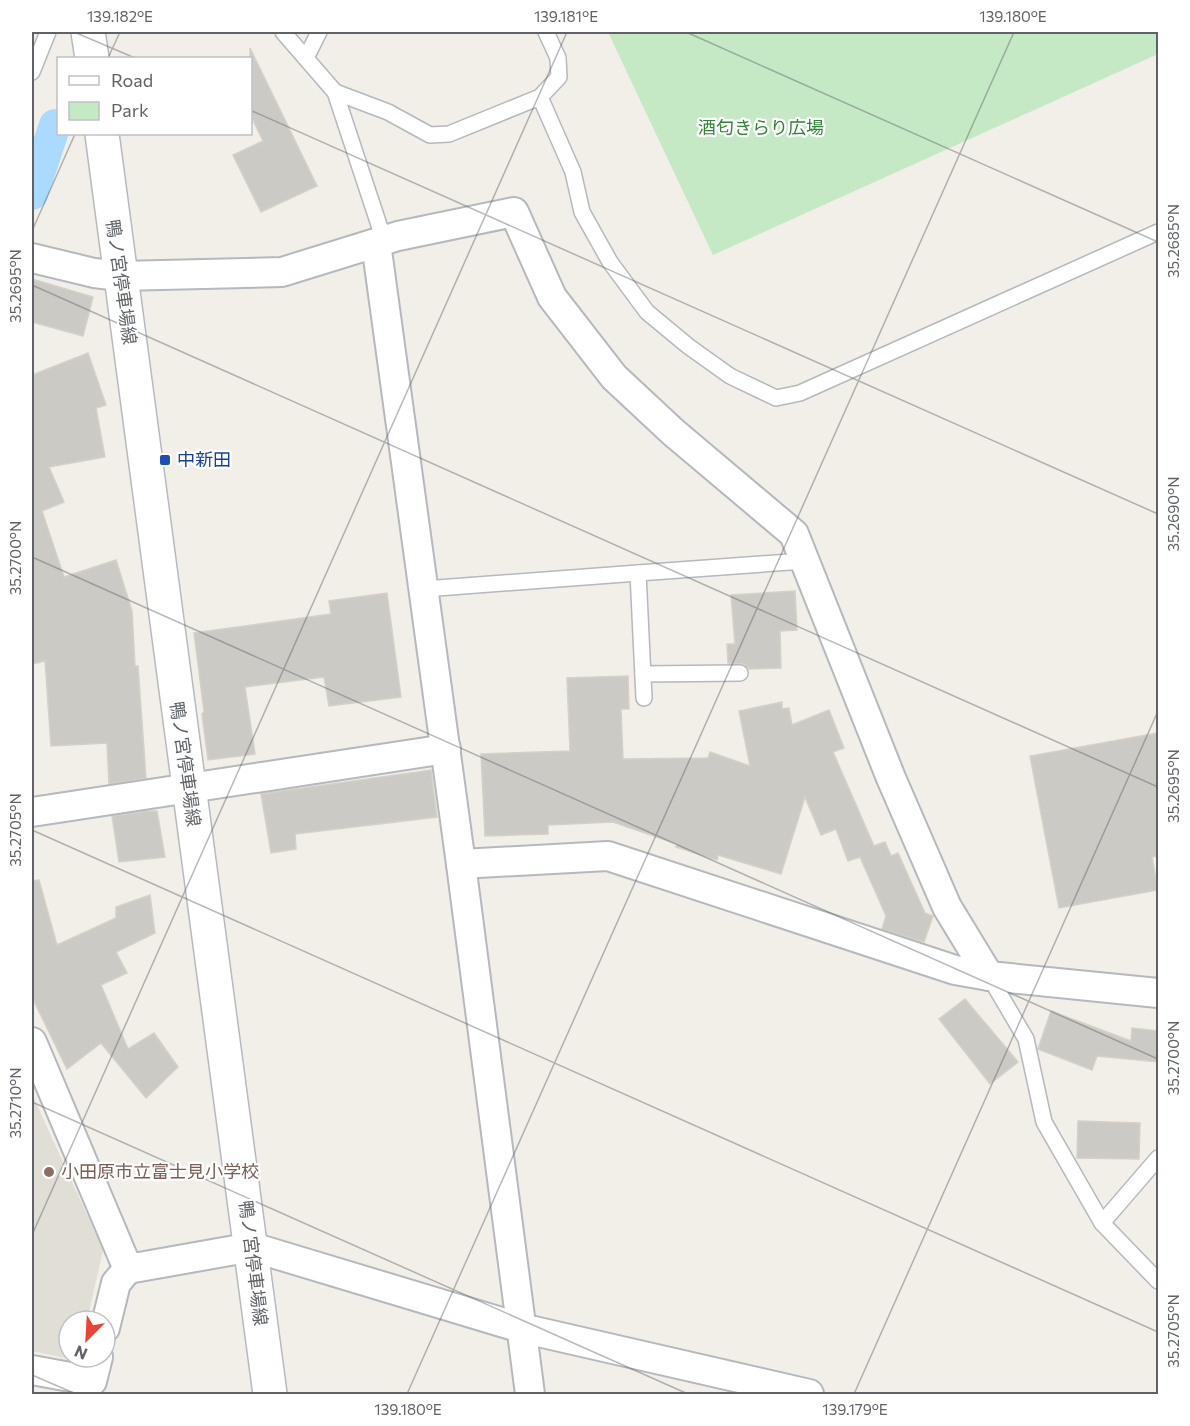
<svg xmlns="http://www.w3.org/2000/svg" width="1190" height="1426" font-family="Commissioner,'Noto Sans JP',sans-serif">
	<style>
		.education { fill: #e1ded6 }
		.green { fill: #c5e8c5 }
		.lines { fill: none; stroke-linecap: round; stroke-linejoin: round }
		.canal { stroke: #aadaff; stroke-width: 32 }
		.building { fill: #cccac5; stroke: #d6d1c6; stroke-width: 1.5 }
		.lane-casing { stroke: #b5b8bc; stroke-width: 18 }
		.street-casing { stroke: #b5b8bc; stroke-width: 32 }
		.secondary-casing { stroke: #b6babf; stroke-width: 36 }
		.lane { stroke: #fff; stroke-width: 15 }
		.street { stroke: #fff; stroke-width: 28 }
		.secondary { stroke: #fff; stroke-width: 33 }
		.ticks { fill: none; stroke: #5f6368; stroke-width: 1.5; stroke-opacity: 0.45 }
		.transit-dot { fill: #1a4fb4; stroke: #fff; stroke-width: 2 }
		.education-dot { fill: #8d6e63; stroke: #fff; stroke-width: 2 }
		.labels { text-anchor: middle; stroke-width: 4.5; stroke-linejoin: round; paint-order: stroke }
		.park-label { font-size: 18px; fill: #348238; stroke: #fff }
		.street-label { font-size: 18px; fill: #5f6368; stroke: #fff }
		.transit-label { font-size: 18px; fill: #164399; stroke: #fff; text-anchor: start }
		.education-label { font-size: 18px; fill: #785e54; stroke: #fff; text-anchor: start }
		.neatline { fill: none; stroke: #5f6368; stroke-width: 2 }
		.ticks-label { font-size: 15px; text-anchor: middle; fill: #5f6368 }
	</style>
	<rect width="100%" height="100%" fill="#f1efe8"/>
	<polygon class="education" points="32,1094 103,1250 87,1321 69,1321 70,1359 32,1351"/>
	<polygon class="green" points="608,32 1158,32 1158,54 713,255"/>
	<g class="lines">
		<polyline class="canal" points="32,194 55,125"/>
	</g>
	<g class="building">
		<polygon points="250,48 317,186 261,212 233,155 263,141 250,114"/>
		<polygon points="32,279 93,297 83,336 32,322"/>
		<polygon points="88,353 106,405 96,408 105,457 49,467 64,502 42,511 64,577 116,560 132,611 135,666 138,666 146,778 109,784 107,743 51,746 45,661 32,664 32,375"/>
		<polygon points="795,591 797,630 780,631 781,668 749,669 744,664 728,663 727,644 735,644 731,595"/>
		<polygon points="387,593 401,697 329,706 324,677 245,687 255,754 208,760 202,714 204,712 194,633 331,614 329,601"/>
		<polygon points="628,676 629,709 621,709 623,759 708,758 710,752 750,766 739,711 782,702 782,709 789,708 792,725 829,710 844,748 833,752 874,846 885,842 891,856 898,853 925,913 933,916 924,942 882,929 886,916 860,857 848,861 836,829 821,835 805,797 781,874 718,855 717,860 676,847 677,844 613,822 548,825 548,834 485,836 481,754 570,751 567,678"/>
		<polygon points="1158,733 1158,856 1152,857 1158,890 1059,908 1030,756"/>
		<polygon points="431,770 437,817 295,834 296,849 271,853 261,794"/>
		<polygon points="149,811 157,811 165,857 119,862 112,816"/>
		<polygon points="39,880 57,945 116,918 116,907 150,895 155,933 116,952 127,973 101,985 128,1049 154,1033 178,1067 146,1098 101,1043 67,1069 32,997 32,881"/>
		<polygon points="965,999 1018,1062 990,1084 939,1019"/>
		<polygon points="1051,1011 1131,1041 1132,1028 1158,1031 1157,1052 1158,1062 1097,1056 1092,1070 1038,1049"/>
		<polygon points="1078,1121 1140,1123 1139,1159 1077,1158"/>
	</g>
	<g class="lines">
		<g class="lane-casing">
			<g id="lane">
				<polyline points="283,32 335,92 384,240"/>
				<polyline points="306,58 319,32"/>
				<polyline points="32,72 48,32"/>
				<polyline points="335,92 388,112 430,135 449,134 540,97 559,77 558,58 546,32"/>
				<polyline points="540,97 573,172 582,212 610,262 647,312 688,346 730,376 776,398 800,393 1158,232"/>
				<polyline points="424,589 638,573"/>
				<polyline points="643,674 740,673"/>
				<polyline points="644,698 638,573 804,561"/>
				<polyline points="989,976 1026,1039 1044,1122 1102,1223 1158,1281"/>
				<polyline points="1102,1223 1158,1158"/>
			</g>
		</g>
		<g class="street-casing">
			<g id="street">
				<polyline points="376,243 461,864 530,1394"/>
				<polyline points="32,258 94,273 120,276 282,272 398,236 514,212 552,297 614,377 673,432 794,534 891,778 947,907 989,976 1158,993"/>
				<polyline points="32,812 446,749"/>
				<polyline points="461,864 608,856 955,970 989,976"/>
				<polyline points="32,1042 128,1269 252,1247 521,1328 809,1394"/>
				<polyline points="105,1328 116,1283 128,1269"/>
				<polyline points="32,1370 92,1381 98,1357"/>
			</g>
		</g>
		<g class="secondary-casing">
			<g id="secondary">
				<polyline points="88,32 92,58"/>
				<polyline points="102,134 270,1394"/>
			</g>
		</g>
		<use href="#lane" class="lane"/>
		<use href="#street" class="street"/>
		<use href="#secondary" class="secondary"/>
	</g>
	<path class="ticks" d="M74,32l61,26M686,32l472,210M108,58l12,-26M250,110l908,404M32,231l43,-97M32,285l1126,502M32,557l1126,502M32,830l1126,502M32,1102l656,292M32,1235l535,-1203M32,1375l44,19M407,1394l607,-1362M854,1394l304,-683"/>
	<rect class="transit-dot" x="159" y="454" width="12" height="12" rx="3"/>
	<circle class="education-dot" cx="49" cy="1172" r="6"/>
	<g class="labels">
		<g class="park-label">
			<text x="761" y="134">酒匂きらり広場</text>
		</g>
		<g class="street-label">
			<text transform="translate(121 282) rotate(82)" y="6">鴨ノ宮停車場線</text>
			<text transform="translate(185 764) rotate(82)" y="6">鴨ノ宮停車場線</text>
			<text transform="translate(253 1263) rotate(83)" y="6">鴨ノ宮停車場線</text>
		</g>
		<g class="transit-label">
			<text x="177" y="466">中新田</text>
		</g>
		<g class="education-label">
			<text x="61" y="1178">小田原市立富士見小学校</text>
		</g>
	</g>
	<rect width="1190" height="1426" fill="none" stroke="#ffffff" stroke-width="66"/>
	<rect x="57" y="57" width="195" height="78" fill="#ffffff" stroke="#bfc1c3" stroke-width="1.5"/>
	<rect x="69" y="76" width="30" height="9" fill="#ffffff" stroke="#bfc1c3" stroke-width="1.5"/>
	<text x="111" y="87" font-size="18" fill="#5f6368">Road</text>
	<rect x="69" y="102" width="30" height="18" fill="#c5e8c5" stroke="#bfc1c3" stroke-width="1.5"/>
	<text x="111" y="117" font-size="18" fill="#5f6368">Park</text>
	<g transform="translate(87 1339) rotate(204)"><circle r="28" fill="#ffffff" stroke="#bfc1c3" stroke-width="1.5"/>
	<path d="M0-4.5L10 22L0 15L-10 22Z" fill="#ea4335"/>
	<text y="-9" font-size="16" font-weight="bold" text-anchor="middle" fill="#5f6368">N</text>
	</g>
	<rect x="33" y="33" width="1124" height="1360" class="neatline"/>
	<g class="ticks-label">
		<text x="120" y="22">139.182°E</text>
		<text x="566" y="22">139.181°E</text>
		<text x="1013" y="22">139.180°E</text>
		<text transform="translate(1174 241) rotate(-90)" y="5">35.2685°N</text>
		<text transform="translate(16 286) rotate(-90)" y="5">35.2695°N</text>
		<text transform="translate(1174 514) rotate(-90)" y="5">35.2690°N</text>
		<text transform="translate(16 558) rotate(-90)" y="5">35.2700°N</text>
		<text transform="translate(1174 786) rotate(-90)" y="5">35.2695°N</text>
		<text transform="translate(16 830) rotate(-90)" y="5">35.2705°N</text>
		<text transform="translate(1174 1058) rotate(-90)" y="5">35.2700°N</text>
		<text transform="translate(16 1103) rotate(-90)" y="5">35.2710°N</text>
		<text transform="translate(1174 1331) rotate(-90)" y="5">35.2705°N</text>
		<text x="408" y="1415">139.180°E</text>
		<text x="855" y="1415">139.179°E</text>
	</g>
</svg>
